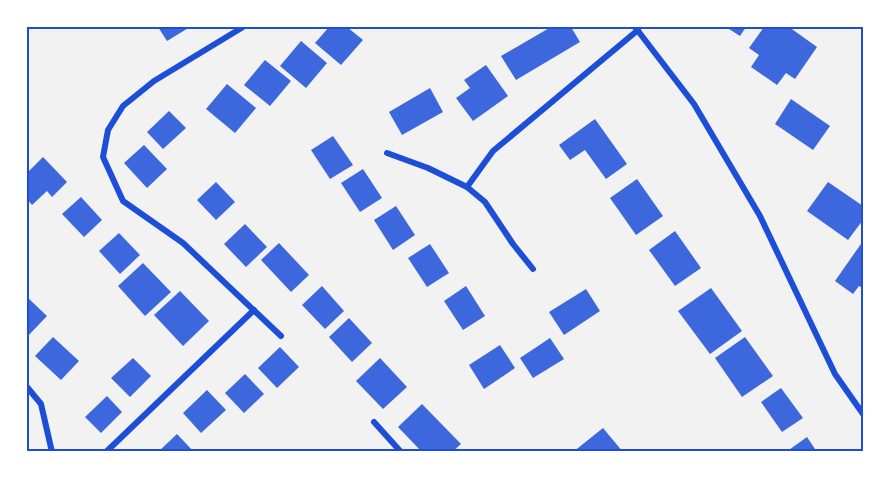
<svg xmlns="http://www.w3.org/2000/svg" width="890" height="479" font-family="Merriweather,serif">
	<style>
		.building { fill: #3d67dc }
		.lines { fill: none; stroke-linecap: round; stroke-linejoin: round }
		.minor { stroke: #1d4ed8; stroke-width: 6 }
		.neatline { fill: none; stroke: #1d4ed8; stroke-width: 2 }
	</style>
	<rect width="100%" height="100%" fill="#f2f2f2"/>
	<g class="building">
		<polygon points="158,27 190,27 167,41"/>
		<polygon points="329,27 347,27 363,40 341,65 315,43"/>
		<polygon points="551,27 571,27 580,42 516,80 501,56"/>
		<polygon points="726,27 746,27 740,36"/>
		<polygon points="764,27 789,27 817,47 795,79 786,73 777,85 751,67 759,55 749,48"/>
		<polygon points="301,41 327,63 306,88 280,66"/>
		<polygon points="265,60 291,81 270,106 244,85"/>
		<polygon points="486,65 508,96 473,121 456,98 470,88 464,80"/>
		<polygon points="227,84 256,108 235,133 206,109"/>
		<polygon points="430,88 443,112 402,135 389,112"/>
		<polygon points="791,99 830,126 813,150 775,124"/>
		<polygon points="169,111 186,128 163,149 147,132"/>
		<polygon points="595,119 627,164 606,179 585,150 570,160 559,145"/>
		<polygon points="333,136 353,165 330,179 311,150"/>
		<polygon points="144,145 167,169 147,188 124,163"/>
		<polygon points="43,157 67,182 52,197 47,191 32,205 27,199 27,173"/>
		<polygon points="363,169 382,198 360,212 341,183"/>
		<polygon points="637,179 663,216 636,235 610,198"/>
		<polygon points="216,182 235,202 216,220 197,200"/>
		<polygon points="828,182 863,206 863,220 848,240 807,211"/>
		<polygon points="81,197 102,220 84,237 62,214"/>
		<polygon points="396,206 415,235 393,250 374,220"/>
		<polygon points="245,224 267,247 246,267 224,244"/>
		<polygon points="675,231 701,268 675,286 649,250"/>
		<polygon points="119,233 140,255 120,274 99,251"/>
		<polygon points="863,241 863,288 859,286 853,294 835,281"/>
		<polygon points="279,243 309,275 291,292 261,260"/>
		<polygon points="430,244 449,273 427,287 408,258"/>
		<polygon points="143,263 171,292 145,316 118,286"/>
		<polygon points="322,286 344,311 325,329 302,305"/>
		<polygon points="466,286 485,316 463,330 444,301"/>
		<polygon points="711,288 742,331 710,354 678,311"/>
		<polygon points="586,289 600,311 564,335 549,312"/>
		<polygon points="180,291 209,321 183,346 154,315"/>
		<polygon points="27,297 47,316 27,337"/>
		<polygon points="349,318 372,343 352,362 329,337"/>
		<polygon points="53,337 79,361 61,380 35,356"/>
		<polygon points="745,337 773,376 742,397 715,358"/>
		<polygon points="550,338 564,359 533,378 520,358"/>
		<polygon points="500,345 515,368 484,389 469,365"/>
		<polygon points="280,347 299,367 277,388 258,368"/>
		<polygon points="133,358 151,376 130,397 111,378"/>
		<polygon points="380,358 407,387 383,409 356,381"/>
		<polygon points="245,374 264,394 244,413 225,393"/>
		<polygon points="781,388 803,418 782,432 761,402"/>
		<polygon points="207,390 226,410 201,433 183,413"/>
		<polygon points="107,396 122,412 101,433 85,417"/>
		<polygon points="422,404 461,444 452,452 422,452 398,427"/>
		<polygon points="603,428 623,452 573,452"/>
		<polygon points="177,434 194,452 158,452"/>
		<polygon points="807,437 817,452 786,452"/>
	</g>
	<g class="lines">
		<g class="minor">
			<polyline points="243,27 154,81 123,106 108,130 103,157 123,201 183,243 281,336"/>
			<polyline points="635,27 694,104 760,216 835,374 863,414"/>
			<polyline points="387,153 428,168 467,187 485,202 513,244 533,269"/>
			<polyline points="467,187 493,151 638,30"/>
			<polyline points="27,387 41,404 52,452"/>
			<polyline points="374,422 401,452"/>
			<polyline points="106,452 254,310"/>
		</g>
	</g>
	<rect width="890" height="479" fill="none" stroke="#ffffff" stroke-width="57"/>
	<rect x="28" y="28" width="834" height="422" class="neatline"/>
</svg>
